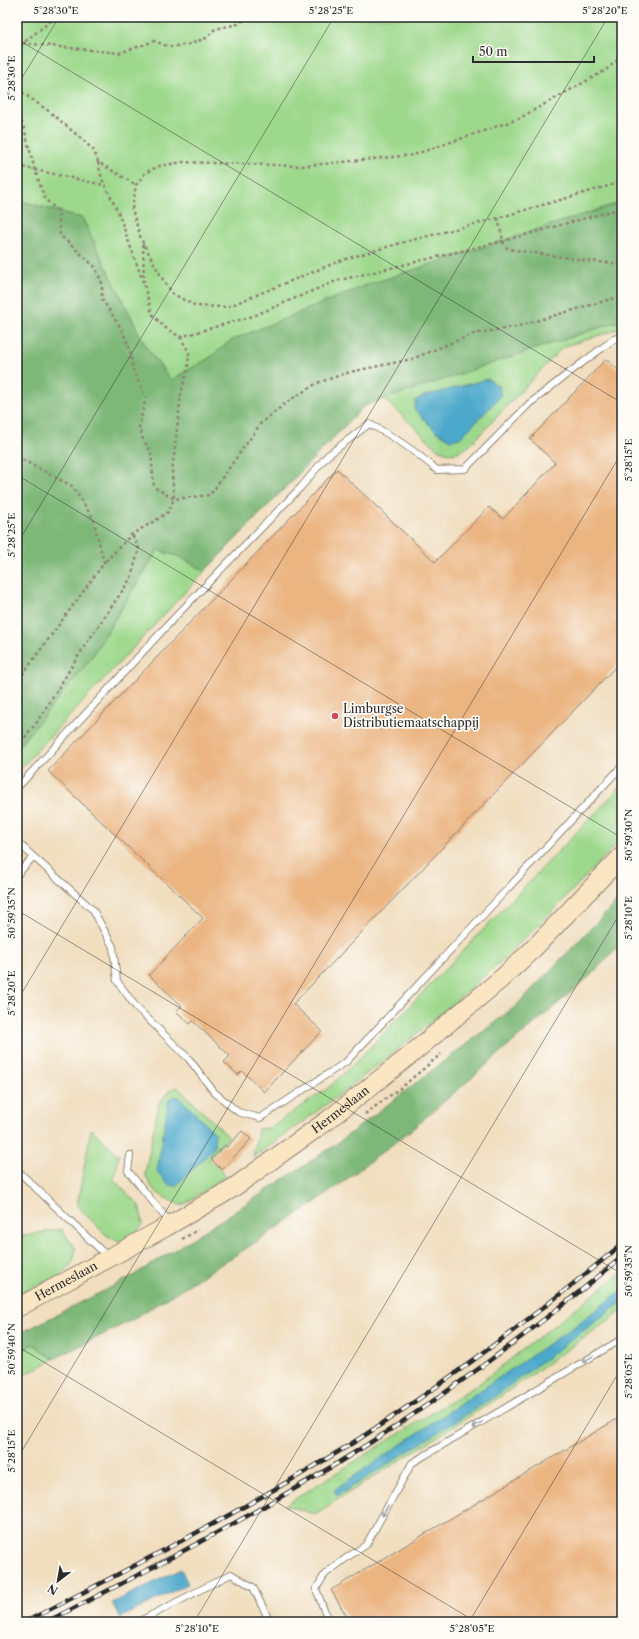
<svg xmlns="http://www.w3.org/2000/svg" width="639" height="1639" font-family="'Libre Caslon Text',serif">
	<style>
		.green { fill: #9dd88c; stroke: #64825c }
		.forest { fill: #7eb878; stroke: #547252 }
		.water { fill: #4ba8ca; stroke: #3b6a7a }
		.building { fill: #ebb582 }
		.lines { fill: none; stroke-linecap: round; stroke-linejoin: round }
		.lane-casing { stroke: #8e8475; stroke-width: 8 }
		.secondary-casing { stroke: #8e8475; stroke-width: 20 }
		.path { stroke: #8e8475; stroke-width: 2.5; stroke-dasharray: 3 3; stroke-linecap: butt }
		.lane { stroke: #fff; stroke-width: 6 }
		.secondary { stroke: #fbe6c4; stroke-width: 18 }
		.rail-casing { stroke: #2b2b2b; stroke-width: 4.5 }
		.rail { stroke: #fdfcf7; stroke-width: 3; stroke-dasharray: 9; stroke-linecap: butt }
		.oneway { stroke: #a0a0a0 }
		.ticks { fill: none; stroke: #2b2b2b; stroke-width: 1; stroke-opacity: 0.45 }
		.poi-dot { fill: #d1495b; stroke: #fdfcf7; stroke-width: 1.5 }
		.labels { text-anchor: middle; stroke-width: 3.5; stroke-linejoin: round; paint-order: stroke }
		.poi-label { font-size: 12px; fill: #2b2b2b; stroke: #fdfcf7; text-anchor: start }
		.street-label { font-size: 12px; fill: #2b2b2b; stroke: #fdfcf7 }
		.neatline { fill: none; stroke: #2b2b2b; stroke-width: 1.5 }
		.ticks-label { font-size: 10px; text-anchor: middle; fill: #2b2b2b }
	</style>
	<rect width="100%" height="100%" fill="#fdfcf7"/>
	<filter id="ink" filterUnits="userSpaceOnUse"><feTurbulence type="fractalNoise" baseFrequency=".025" numOctaves="2"/><feDisplacementMap in="SourceGraphic" scale="8" xChannelSelector="R" yChannelSelector="G"/><feConvolveMatrix kernelMatrix="1 2 1 2 8 2 1 2 1" color-interpolation-filters="sRGB"/></filter>
	<filter id="wash" filterUnits="userSpaceOnUse"><feTurbulence type="fractalNoise" baseFrequency=".012" numOctaves="4" result="noise"/><feDisplacementMap in="SourceGraphic" scale="16" xChannelSelector="R" yChannelSelector="G"/><feGaussianBlur stdDeviation="0.9" result="paint"/><feColorMatrix in="noise" values="0 0 0 0 0 0 0 0 0 0 0 0 0 0 0 0 0 1.4 0 .05"/><feComposite in="paint" operator="in"/></filter>
	<g filter="url(#wash)">
		<rect width="100%" height="100%" fill="#f0debf"/>
		<g class="green">
			<polygon points="17,17 622,17 622,202 367,285 230,341 211,357 171,380 146,347 82,218 17,200"/>
			<polygon points="622,320 622,328 563,347 468,447 453,454 439,450 384,399"/>
			<polygon points="158,550 180,557 205,571 17,772 17,748 89,661"/>
			<path d="M622,785v53c-49,52 -98,104 -152,151 -69,60 -142,116 -217,168l5,-28 11,-1 58,-39 30,-28z"/>
			<path d="M177,1087l52,50 -20,22 17,17 -44,30c-18,-9 -30,-12 -37,-32l14,-71 12,-14z"/>
			<polygon points="91,1129 119,1155 114,1180 139,1205 143,1224 135,1236 121,1243 106,1235 77,1206"/>
			<polygon points="61,1229 76,1249 73,1262 62,1275 17,1295 17,1237"/>
			<polygon points="622,1272 622,1311 497,1399 315,1514 285,1505 480,1383"/>
			<polygon points="33,1344 54,1359 17,1379 17,1354"/>
		</g>
		<g class="forest">
			<polygon points="17,200 82,218 146,347 171,380 211,357 230,341 367,285 622,202 622,320 364,406 205,571 180,557 158,550 89,661 17,748"/>
			<polygon points="622,896 622,942 592,974 411,1130 330,1192 250,1246 130,1321 54,1359 33,1344 17,1354 17,1335 131,1277 231,1214 335,1145 516,1006"/>
		</g>
		<g class="water">
			<polygon points="488,379 498,386 501,396 460,438 451,440 436,431 414,409 416,400 424,396"/>
			<polygon points="176,1096 181,1099 215,1133 214,1148 176,1186 168,1185 157,1171 169,1099"/>
			<polygon points="622,1290 622,1302 494,1397 337,1496 334,1490 575,1326"/>
			<polygon points="181,1569 188,1584 120,1618 112,1603"/>
		</g>
		<g id="blocks">
			<g class="building">
				<polygon points="606,359 622,373 622,660 293,1004 322,1031 264,1092 242,1071 238,1075 224,1062 230,1056 193,1021 190,1024 176,1011 182,1006 149,975 203,918 48,771 337,469 435,562 489,507 503,519 555,463 530,439"/>
				<polygon points="242,1131 251,1139 222,1170 211,1159 225,1145 227,1147"/>
				<polygon points="622,1416 622,1622 350,1622 331,1590"/>
			</g>
		</g>
	</g>
	<g filter="url(#ink)">
		<use href="#blocks" fill-opacity="0" stroke="#8e8475" stroke-width="1"/>
		<g class="lines">
			<g class="lane-casing">
				<g id="lane">
					<path d="M17,788l159,-172 125,-129 26,-31 42,-32c25,12 47,28 68,46l28,-1 64,-65 41,-32 44,-33 8,-2"/>
					<polyline points="17,842 93,910 113,947 117,981 136,1007 189,1059 214,1092 238,1112 260,1118 346,1062 622,766"/>
					<polyline points="17,875 33,857"/>
					<polyline points="130,1155 128,1171 170,1223"/>
					<polyline points="17,1170 107,1256"/>
					<polyline points="138,1622 231,1574 253,1587 270,1622"/>
					<polyline points="331,1622 324,1610 316,1589 325,1574 349,1556 366,1545 412,1463 622,1339"/>
				</g>
			</g>
			<g class="secondary-casing">
				<g id="secondary">
					<path id="s1" d="M17,1308l149,-81 67,-39 95,-68 81,-64 93,-78 31,-29 89,-93"/>
				</g>
			</g>
			<g class="path">
				<polyline points="23,43 119,53 155,41 169,47 190,44 206,38 215,29 238,24 248,17"/>
				<polyline points="17,50 23,43 56,17"/>
				<polyline points="622,56 606,70 518,119 413,155 302,166 183,162 159,166 145,173 136,185 132,209 141,239 162,278 173,294 196,306 227,307 342,260 401,243 498,218 622,182"/>
				<polyline points="17,89 50,112 83,140 94,151 98,162 136,185"/>
				<polyline points="17,110 24,128 35,170 45,199 58,211 60,235 95,267 102,283 102,299 122,330 129,347 134,373 146,397 139,427 143,439 151,452 154,487 174,499 210,495 261,423 287,402 317,383 350,372 412,359 473,334 515,327 622,296"/>
				<polyline points="98,162 102,179 118,212 144,284 152,314 164,327 180,337 189,352 188,368 181,393 172,473 174,499 168,512 155,521 132,534 104,563"/>
				<polyline points="17,166 104,185"/>
				<polyline points="498,218 504,245 508,249 589,261 622,264"/>
				<polyline points="143,244 144,281"/>
				<polyline points="180,337 253,316 336,281 503,241 622,208"/>
				<polyline points="17,457 72,486 93,518 104,563 17,682"/>
				<polyline points="17,747 37,722 82,650 131,578 139,549 132,534"/>
				<polyline points="365,1114 403,1086 441,1054"/>
				<polyline points="182,1239 198,1230"/>
			</g>
			<use href="#lane" class="lane"/>
			<use href="#secondary" class="secondary"/>
			<g class="rail-casing">
				<g id="rail">
					<path d="M25,1622c93,-47 186,-95 276,-148 20,-12 41,-24 61,-37 91,-59 177,-124 260,-193"/>
					<path d="M46,1622c108,-54 216,-111 319,-176 90,-57 175,-121 257,-189"/>
				</g>
			</g>
			<use href="#rail" class="rail"/>
		</g>
		<defs><path id="oneway-shaft" d="M-6 0H5M1.5-3L5.5 0L1.5 3" fill="none" stroke-width="1.6" stroke-linecap="round" stroke-linejoin="round"/></defs>
		<g class="oneway">
			<use href="#oneway-shaft" transform="translate(588 1359) rotate(149)"/>
			<use href="#oneway-shaft" transform="translate(477 1425) rotate(149)"/>
			<use href="#oneway-shaft" transform="translate(385 1511) rotate(119)"/>
		</g>
	</g>
	<path class="ticks" d="M17,39l605,364M17,86l42,-69M17,475l605,363M17,544l317,-527M17,910l605,364M17,1001l591,-984M17,1346l459,276M17,1459l605,-1007M194,1622l428,-712M469,1622l153,-255"/>
	<circle class="poi-dot" cx="335" cy="716" r="4"/>
	<g class="labels">
		<g class="poi-label">
			<text x="343" y="713">Limburgse<tspan x="343" dy="14">Distributiemaatschappij</tspan></text>
		</g>
		<g class="street-label">
			<text dy="4" stroke="none"><textPath href="#s1" startOffset="380">Hermeslaan</textPath></text>
			<text dy="4" stroke="none"><textPath href="#s1" startOffset="56">Hermeslaan</textPath></text>
		</g>
	</g>
	<rect width="639" height="1639" fill="none" stroke="#fdfcf7" stroke-width="44"/>
	<g transform="translate(58 1581) rotate(211)" stroke="#fdfcf7" stroke-width="3" paint-order="stroke">
	<path d="M0-3L7 15L0 10L-7 15Z" fill="#2b2b2b"/>
	<text y="-6" font-size="11" font-weight="bold" text-anchor="middle" fill="#2b2b2b">N</text>
	</g>
	<path d="M473 56v6h121v-6" fill="none" stroke="#2b2b2b" stroke-width="2"/>
	<text x="479" y="56" font-size="12" fill="#2b2b2b" stroke="#fdfcf7" stroke-width="3" paint-order="stroke">50 m</text>
	<rect x="22" y="22" width="595" height="1595" class="neatline"/>
	<g class="ticks-label">
		<text x="56" y="14">5°28'30"E</text>
		<text x="331" y="14">5°28'25"E</text>
		<text x="605" y="14">5°28'20"E</text>
		<text transform="translate(11 78) rotate(-90)" y="4">5°28'30"E</text>
		<text transform="translate(628 460) rotate(-90)" y="4">5°28'15"E</text>
		<text transform="translate(11 535) rotate(-90)" y="4">5°28'25"E</text>
		<text transform="translate(628 835) rotate(-90)" y="4">50°59'30"N</text>
		<text transform="translate(11 913) rotate(-90)" y="4">50°59'35"N</text>
		<text transform="translate(628 918) rotate(-90)" y="4">5°28'10"E</text>
		<text transform="translate(11 993) rotate(-90)" y="4">5°28'20"E</text>
		<text transform="translate(628 1271) rotate(-90)" y="4">50°59'35"N</text>
		<text transform="translate(11 1349) rotate(-90)" y="4">50°59'40"N</text>
		<text transform="translate(628 1376) rotate(-90)" y="4">5°28'05"E</text>
		<text transform="translate(11 1451) rotate(-90)" y="4">5°28'15"E</text>
		<text x="197" y="1632">5°28'10"E</text>
		<text x="472" y="1632">5°28'05"E</text>
	</g>
</svg>
